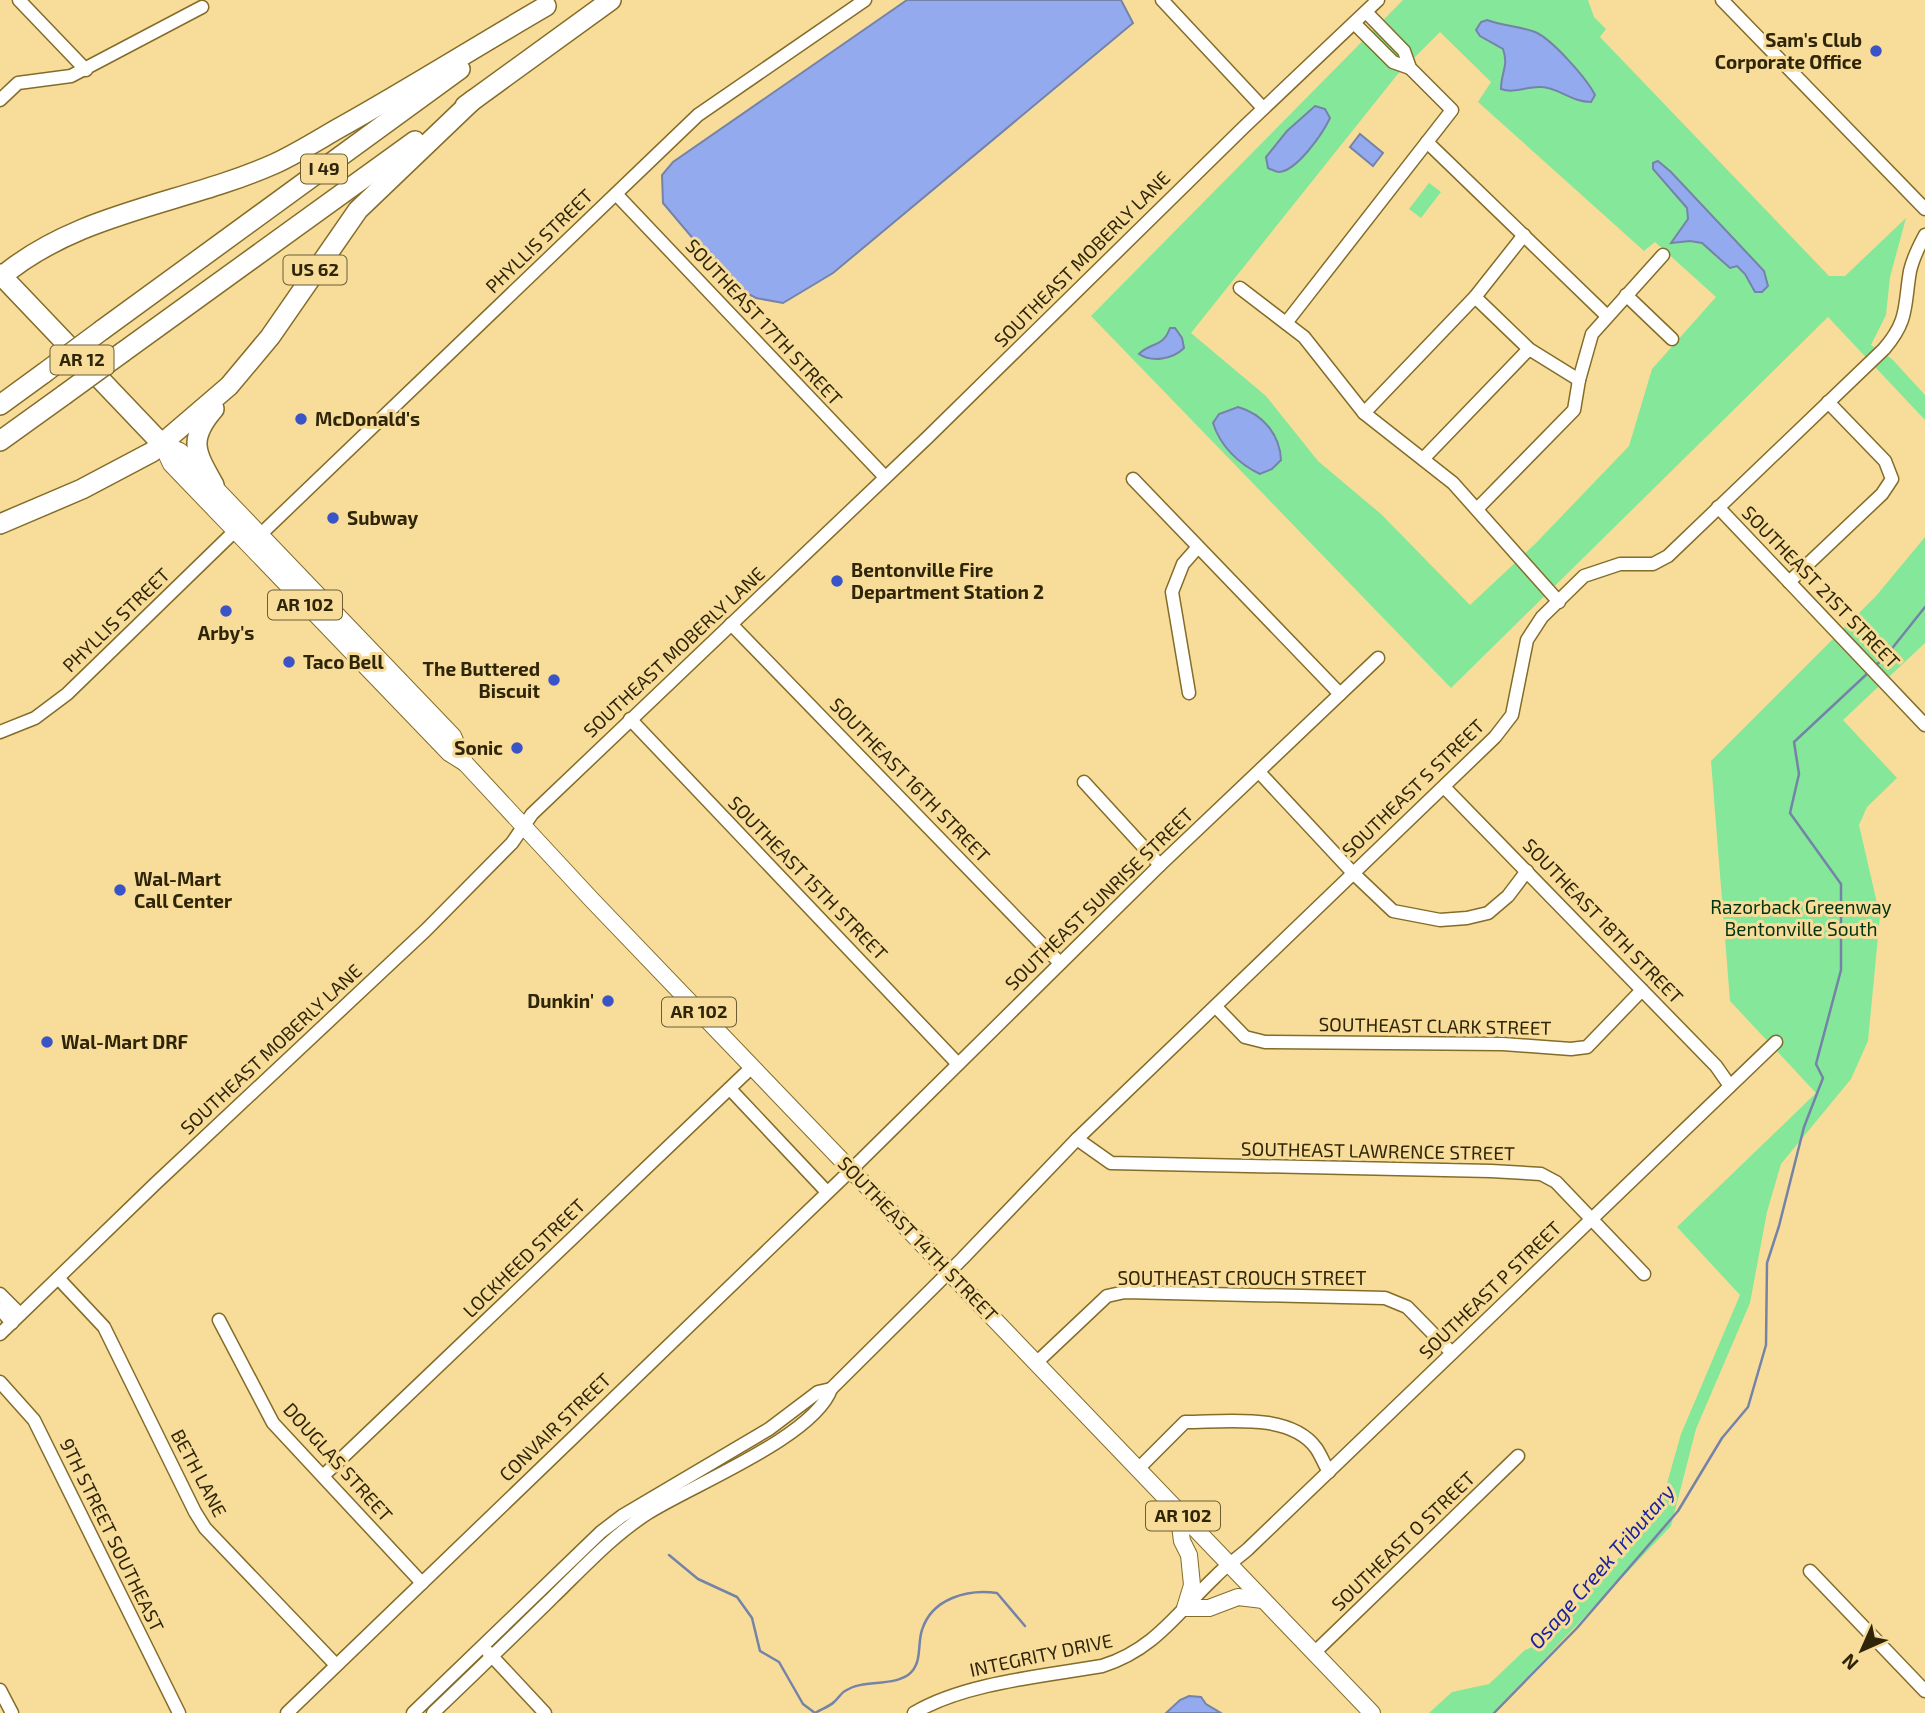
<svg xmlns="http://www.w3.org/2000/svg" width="1925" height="1713" font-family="'Exo 2',sans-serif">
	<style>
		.green { fill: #85e799; fill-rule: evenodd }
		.water { fill: #93abee; stroke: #7583a9; stroke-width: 2 }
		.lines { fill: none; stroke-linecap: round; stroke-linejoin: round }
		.stream { stroke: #7583a9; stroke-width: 2.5 }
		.minor-casing { stroke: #846c29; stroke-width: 15 }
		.major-casing { stroke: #846c29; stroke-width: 18 }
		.highway-casing { stroke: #846c29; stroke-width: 22 }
		.minor { stroke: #fff; stroke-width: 12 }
		.major { stroke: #fff; stroke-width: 16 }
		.highway { stroke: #fff; stroke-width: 19 }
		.highway-bridge-casing { stroke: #846c29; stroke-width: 22; stroke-linecap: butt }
		.highway-bridge { stroke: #fff; stroke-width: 19 }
		.poi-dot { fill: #3a54c7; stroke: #f8dd9a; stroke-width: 2.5 }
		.labels { text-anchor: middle; stroke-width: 6; stroke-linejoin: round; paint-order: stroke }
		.shield { fill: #f8dd9a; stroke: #6b5c34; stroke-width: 2 }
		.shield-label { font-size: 18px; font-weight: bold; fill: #2f2509 }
		.poi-label { font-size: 19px; font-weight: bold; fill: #2f2509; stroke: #f8dd9a; text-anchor: start }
		.street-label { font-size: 19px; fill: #2f2509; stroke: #f8dd9a }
		.park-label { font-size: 19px; fill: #031; stroke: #f8dd9a }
		.water-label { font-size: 21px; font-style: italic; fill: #1b23a4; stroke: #f8dd9a }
	</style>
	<rect width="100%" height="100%" fill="#f8dd9a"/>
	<g class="green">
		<path d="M1403,0h185l6,17 12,12 -6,8 229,239h16l61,-58 -16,59 -4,38 -15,30 21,14 33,36v25l-97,-103 -377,371 -360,-372zM1440,32l51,50 -13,20 166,149 11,-9 61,55 -64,72 -23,77 -94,98 -65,61 -89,-91 -63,-53 -52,-65 -75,-63 206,-258z"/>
		<polygon points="1429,183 1441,192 1421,218 1409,209"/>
		<polygon points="1925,537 1925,643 1843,720 1897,778 1867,807 1859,825 1880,916 1868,1041 1851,1079 1781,1164 1767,1212 1750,1303 1696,1429 1671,1526 1493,1713 1429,1713 1452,1692 1489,1684 1525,1650 1540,1644 1658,1515 1681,1434 1740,1295 1677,1227 1816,1093 1730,1001 1711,761 1876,596"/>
	</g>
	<g class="water">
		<polygon points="907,0 1121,0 1133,23 833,273 783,303 756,298 733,286 663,203 662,175 673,162"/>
		<path d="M1487,20c16,6 33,6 48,12 17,7 52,47 60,63l-4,7c-20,0 -33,-15 -50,-15 -14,-1 -26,7 -40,2 0,-17 8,-23 2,-40l-23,-13 -4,-6 5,-8z"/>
		<path d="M1315,106l10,3 5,9c-7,15 -33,53 -51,54 -2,0 -9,-3 -11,-4l-2,-11 21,-26z"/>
		<polygon points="1360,134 1383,153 1373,166 1350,147"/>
		<polygon points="1658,161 1671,172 1764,271 1768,286 1762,292 1755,292 1745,274 1737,266 1730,268 1702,243 1690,241 1671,243 1688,219 1687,208 1653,169 1653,163"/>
		<path d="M1170,328h5l7,10 2,10c-11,11 -32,15 -45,6 11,-12 24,-6 31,-26z"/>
		<path d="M1238,407c25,7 42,28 43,53l-9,9 -12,5c-21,-10 -40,-28 -47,-51l6,-9z"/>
		<polygon points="1189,1696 1201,1697 1206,1704 1221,1713 1166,1713 1180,1700"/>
	</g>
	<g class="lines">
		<g class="stream">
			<polyline points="1874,667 1886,656 1925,607"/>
			<path d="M669,1555l29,24 39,18 15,21 8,33 19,11 24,42 12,9c6,-4 14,-6 19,-11 4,-3 7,-9 11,-11 18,-12 45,-4 63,-16 15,-11 9,-31 14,-45 10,-32 46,-41 75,-37l28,33"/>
			<polyline points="1494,1713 1577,1628 1678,1511 1722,1438 1748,1407 1766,1345 1767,1263 1779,1226 1804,1127 1823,1078 1816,1064 1841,970 1841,884 1790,813 1799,774 1794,742 1869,672"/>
		</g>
		<g class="minor-casing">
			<g id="minor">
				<polyline points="19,0 86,70"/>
				<polyline points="1162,0 1263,108"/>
				<polyline points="1722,0 1925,209"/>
				<polyline points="1354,23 1393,62 1410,68"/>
				<polyline points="0,100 18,83 71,76 202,7"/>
				<polyline points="1427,142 1607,316"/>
				<polyline points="616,194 885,477"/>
				<polyline points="1240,288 1304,337 1364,413 1453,483 1559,602"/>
				<polyline points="1626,295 1672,339"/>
				<polyline points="1475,297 1529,349 1579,380"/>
				<polyline points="1286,323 1452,110 1410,68 1404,51 1366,12"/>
				<polyline points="1364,413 1475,297 1524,235"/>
				<polyline points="1423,459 1529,349"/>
				<polyline points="1133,479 1340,694"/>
				<polyline points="1718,507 1925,725"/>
				<polyline points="1477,509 1574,410 1579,380 1592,334 1663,255"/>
				<polyline points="261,534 698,115 865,0"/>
				<polyline points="1789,582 1882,494 1892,479 1885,461 1828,402"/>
				<polyline points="731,624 1060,963"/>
				<polyline points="1189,693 1172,592 1183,564 1198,547"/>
				<polyline points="630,719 958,1064"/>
				<polyline points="0,732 35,718 67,694 239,527"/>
				<polyline points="1259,772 1353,873 1393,911 1440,920 1467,918 1488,913 1508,896 1527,871"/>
				<polyline points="1084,782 1160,865"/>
				<polyline points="1444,787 1716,1066 1730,1086"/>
				<polyline points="1216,1007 1245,1037 1265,1042 1503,1044 1571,1049 1587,1047 1642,990"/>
				<polyline points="730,1089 827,1192"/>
				<polyline points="1077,1139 1111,1163 1491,1171 1541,1174 1556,1182 1644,1274"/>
				<polyline points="58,1278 104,1327 195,1512 205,1528 336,1665"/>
				<polyline points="0,1294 20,1314"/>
				<polyline points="0,1309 12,1323"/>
				<polyline points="219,1320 273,1423 422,1583"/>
				<polyline points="0,1334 155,1184 426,930 512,843 532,814 928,437 1244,127 1378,0"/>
				<polyline points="1036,1363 1107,1296 1125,1292 1385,1298 1407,1307 1452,1353"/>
				<polyline points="0,1382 34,1420 179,1713"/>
				<path d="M1138,1469l47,-47c39,0 105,-10 131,26 5,7 8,16 13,24"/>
				<polyline points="323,1476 752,1067"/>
				<polyline points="1810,1571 1925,1691"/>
				<polyline points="488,1652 545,1713"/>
				<polyline points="1314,1653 1518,1456"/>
				<polyline points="0,1690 12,1713"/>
				<polyline points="287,1713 851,1170 1160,865 1378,658"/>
				<polyline points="413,1713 601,1532 622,1516 769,1429 818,1392 831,1389"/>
				<path d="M433,1713c40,-38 80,-77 119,-115 31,-30 60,-62 96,-85 44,-28 166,-76 183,-124l131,-130 115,-120 418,-402 17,-22 15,-75 15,-23 42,-41 36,-12h33l15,-8 216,-207c25,-29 20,-43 26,-78 3,-13 9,-25 15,-36"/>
				<path d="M914,1713c50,-30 130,-37 188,-47 52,-16 75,-53 113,-89 10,-11 22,-18 33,-28l528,-507"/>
			</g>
		</g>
		<g class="major-casing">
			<g id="major">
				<polyline points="161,443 171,464 449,753 465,763 592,900 1372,1713"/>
				<polyline points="161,443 180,451 453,736 465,763"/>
				<polyline points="1178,1510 1182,1541 1189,1555 1192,1585 1185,1608 1209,1608 1238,1597 1263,1600"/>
			</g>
		</g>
		<g class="highway-casing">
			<g id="highway">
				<polyline points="465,106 611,0"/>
				<polyline points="0,274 161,443"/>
				<path d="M0,278c77,-66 184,-74 274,-114 22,-10 44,-24 65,-36 70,-39 138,-82 207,-122"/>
				<polyline points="102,330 460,69"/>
				<polyline points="123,352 415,141"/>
				<polyline points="0,405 44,373"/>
				<path d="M214,409c-27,31 -18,44 0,76"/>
				<polyline points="0,441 64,395"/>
				<polyline points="0,524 82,489 152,452 229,386 270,337 358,210 473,100"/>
			</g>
		</g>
		<use href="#minor" class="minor"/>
		<use href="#major" class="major"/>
		<use href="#highway" class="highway"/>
		<g class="highway-bridge-casing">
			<g id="highway-bridge">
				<polyline points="44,373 102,330"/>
				<polyline points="64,395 123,352"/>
			</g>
		</g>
		<use href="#highway-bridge" class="highway-bridge"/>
	</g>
	<g class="poi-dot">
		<circle cx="1876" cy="51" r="7"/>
		<circle cx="301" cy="419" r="7"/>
		<circle cx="333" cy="518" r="7"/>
		<circle cx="837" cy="581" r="7"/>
		<circle cx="226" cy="611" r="7"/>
		<circle cx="289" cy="662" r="7"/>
		<circle cx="554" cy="680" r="7"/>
		<circle cx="517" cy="748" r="7"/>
		<circle cx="120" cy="890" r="7"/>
		<circle cx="608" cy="1001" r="7"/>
		<circle cx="47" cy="1042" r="7"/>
	</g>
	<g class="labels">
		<g class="shield">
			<rect x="301" y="154.5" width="46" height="29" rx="5"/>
			<rect x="283.5" y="255.5" width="63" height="29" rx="5"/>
			<rect x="50.5" y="345.5" width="63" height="29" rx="5"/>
			<rect x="268" y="590.5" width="74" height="29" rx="5"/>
			<rect x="662" y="997.5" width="74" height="29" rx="5"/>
			<rect x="1146" y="1501.5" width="74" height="29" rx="5"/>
		</g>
		<g class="shield-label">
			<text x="324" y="175">I 49</text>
			<text x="315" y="276">US 62</text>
			<text x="82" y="366">AR 12</text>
			<text x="305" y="611">AR 102</text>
			<text x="699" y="1018">AR 102</text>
			<text x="1183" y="1522">AR 102</text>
		</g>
		<g class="poi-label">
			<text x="1862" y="47" text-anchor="end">Sam's Club<tspan x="1862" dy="22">Corporate Office</tspan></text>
			<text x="315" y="426">McDonald's</text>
			<text x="347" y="525">Subway</text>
			<text x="851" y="577">Bentonville Fire<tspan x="851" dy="22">Department Station 2</tspan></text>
			<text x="226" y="640" text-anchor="middle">Arby's</text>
			<text x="303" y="669">Taco Bell</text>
			<text x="540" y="676" text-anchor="end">The Buttered<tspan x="540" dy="22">Biscuit</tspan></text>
			<text x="503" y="755" text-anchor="end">Sonic</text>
			<text x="134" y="886">Wal-Mart<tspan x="134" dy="22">Call Center</tspan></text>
			<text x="594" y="1008" text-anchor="end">Dunkin'</text>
			<text x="61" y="1049">Wal-Mart DRF</text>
		</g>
		<g class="street-label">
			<text transform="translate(539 241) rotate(-44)" y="7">PHYLLIS STREET</text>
			<text transform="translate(1082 259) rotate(-45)" y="7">SOUTHEAST MOBERLY LANE</text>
			<text transform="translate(764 322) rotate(47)" y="7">SOUTHEAST 17TH STREET</text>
			<text transform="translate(1821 587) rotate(46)" y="7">SOUTHEAST 21ST STREET</text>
			<text transform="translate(116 620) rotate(-44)" y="7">PHYLLIS STREET</text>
			<text transform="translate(674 652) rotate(-43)" y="7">SOUTHEAST MOBERLY LANE</text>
			<text transform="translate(910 780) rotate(46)" y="7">SOUTHEAST 16TH STREET</text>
			<text transform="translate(1413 788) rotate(-44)" y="7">SOUTHEAST S STREET</text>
			<text transform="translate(808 878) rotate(46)" y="7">SOUTHEAST 15TH STREET</text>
			<text transform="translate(1099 899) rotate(-44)" y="7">SOUTHEAST SUNRISE STREET</text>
			<text transform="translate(1603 921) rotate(46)" y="7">SOUTHEAST 18TH STREET</text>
			<text transform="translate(1435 1026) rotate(1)" y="7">SOUTHEAST CLARK STREET</text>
			<text transform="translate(271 1049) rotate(-43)" y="7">SOUTHEAST MOBERLY LANE</text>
			<text transform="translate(1378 1151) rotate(1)" y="7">SOUTHEAST LAWRENCE STREET</text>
			<text transform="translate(918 1239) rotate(46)" y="7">SOUTHEAST 14TH STREET</text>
			<text transform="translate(524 1258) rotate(-44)" y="7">LOCKHEED STREET</text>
			<text x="1242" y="1285">SOUTHEAST CROUCH STREET</text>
			<text transform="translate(1490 1290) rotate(-44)" y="7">SOUTHEAST P STREET</text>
			<text transform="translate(555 1427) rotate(-44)" y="7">CONVAIR STREET</text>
			<text transform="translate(338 1462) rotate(48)" y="7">DOUGLAS STREET</text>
			<text transform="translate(199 1473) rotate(62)" y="7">BETH LANE</text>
			<text transform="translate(112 1535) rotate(64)" y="7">9TH STREET SOUTHEAST</text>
			<text transform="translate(1403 1541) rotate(-44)" y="7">SOUTHEAST O STREET</text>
			<text transform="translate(1041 1655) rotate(-12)" y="7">INTEGRITY DRIVE</text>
		</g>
		<g class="park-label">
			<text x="1801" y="914">Razorback Greenway<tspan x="1801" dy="22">Bentonville South</tspan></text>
		</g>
		<g class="water-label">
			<text transform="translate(1602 1567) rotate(-49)" y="7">Osage Creek Tributary</text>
		</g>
	</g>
	<g transform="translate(1862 1650) rotate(225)" stroke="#f8dd9a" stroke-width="5" paint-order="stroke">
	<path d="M0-5L12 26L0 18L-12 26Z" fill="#2f2509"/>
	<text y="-10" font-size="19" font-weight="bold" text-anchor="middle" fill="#2f2509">N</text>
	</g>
</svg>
